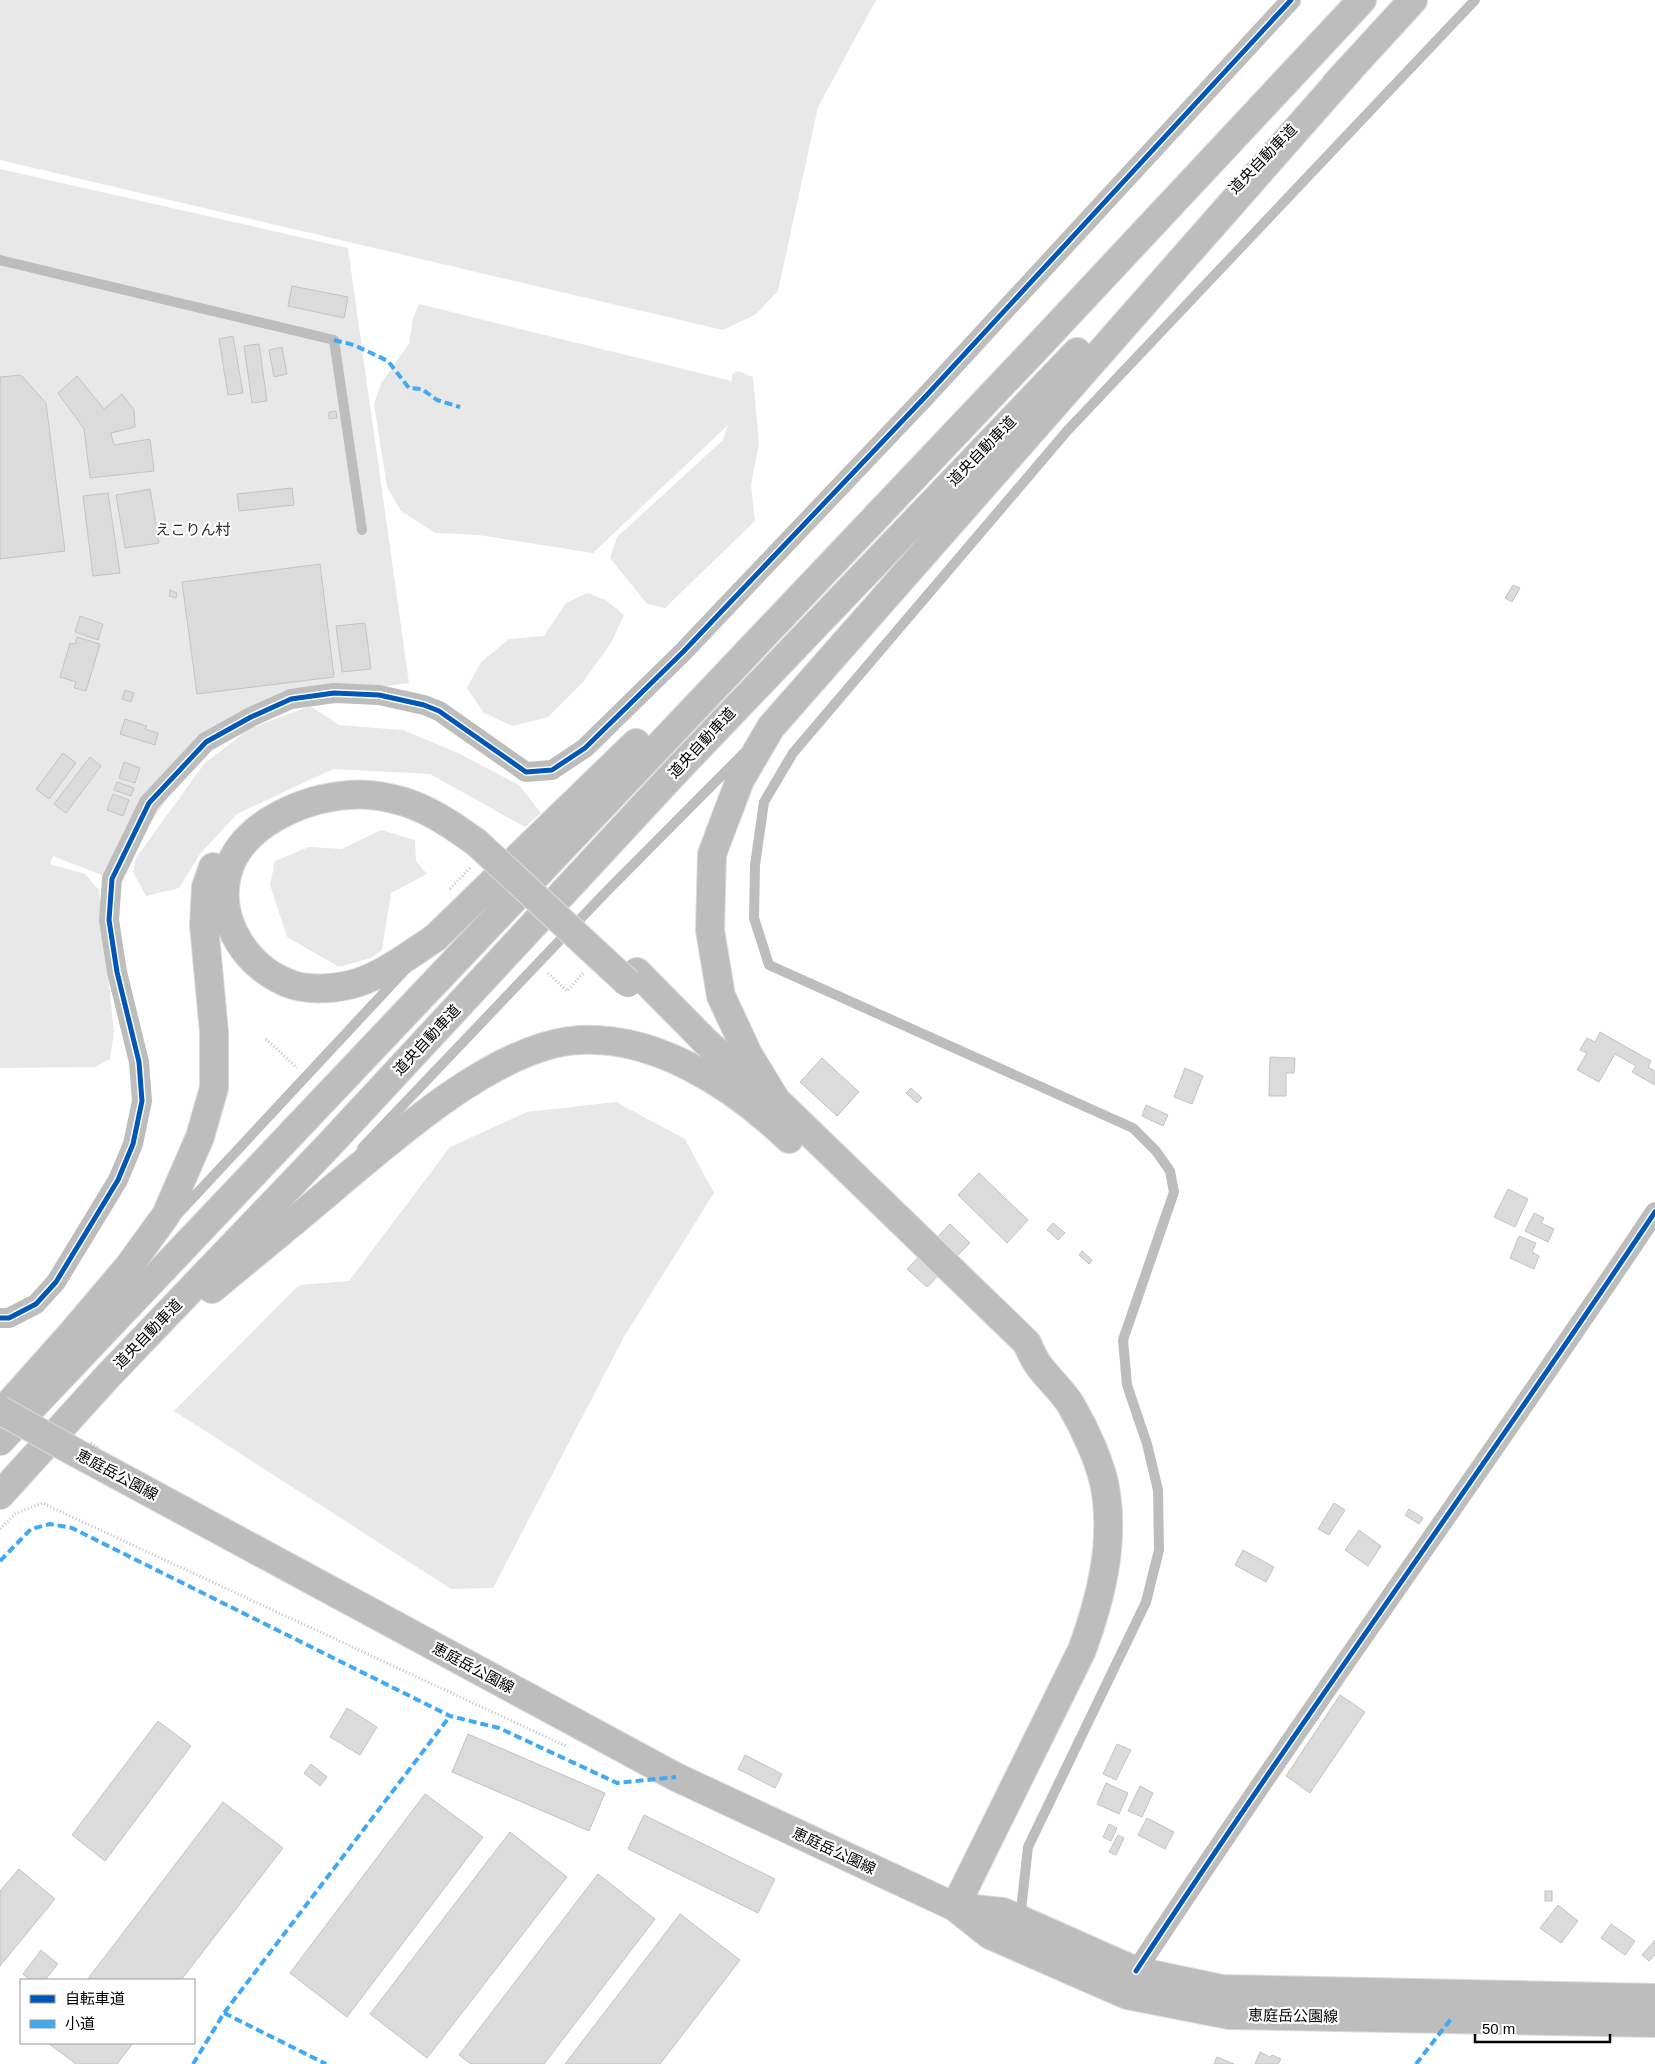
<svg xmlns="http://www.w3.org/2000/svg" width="1655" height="2064" font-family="Helvetica,'Noto Sans JP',sans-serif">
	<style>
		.green { fill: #e8e8e8 }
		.building { fill: #dbdbdb; stroke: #c3c3c3 }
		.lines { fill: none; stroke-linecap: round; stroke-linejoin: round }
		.primary-casing { stroke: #dbdbdb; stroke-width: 30 }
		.motorway-casing { stroke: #dbdbdb; stroke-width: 30 }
		.path { stroke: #c2c2c2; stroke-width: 3; stroke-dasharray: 1 2.5; stroke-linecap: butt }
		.service { stroke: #bdbdbd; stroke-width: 10 }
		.minor { stroke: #bdbdbd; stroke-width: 20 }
		.primary { stroke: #bdbdbd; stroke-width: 28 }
		.motorway { stroke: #bdbdbd; stroke-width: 28 }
		.primary-bridge-casing { stroke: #dbdbdb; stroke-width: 30; stroke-linecap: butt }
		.motorway-bridge-casing { stroke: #dbdbdb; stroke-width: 30; stroke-linecap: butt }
		.path-bridge { stroke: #c2c2c2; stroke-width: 3; stroke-dasharray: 1 2.5; stroke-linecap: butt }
		.primary-bridge { stroke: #bdbdbd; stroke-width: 28 }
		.motorway-bridge { stroke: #bdbdbd; stroke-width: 28 }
		.quiet { stroke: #3fa9f5; stroke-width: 4; stroke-dasharray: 8 4; stroke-linecap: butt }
		.cycleway-casing { stroke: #fff; stroke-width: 8 }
		.cycleway { stroke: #0057b8; stroke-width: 5 }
		.labels { text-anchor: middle; stroke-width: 4.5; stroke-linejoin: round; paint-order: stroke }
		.street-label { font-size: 15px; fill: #000; stroke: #fff }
		.park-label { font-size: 15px; fill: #2c2c2c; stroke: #fff }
	</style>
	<rect width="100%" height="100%" fill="#fff"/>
	<g class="green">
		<polygon points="0,0 876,0 818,107 778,291 756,314 723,330 0,160"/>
		<polygon points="0,169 348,248 409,683 291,699 206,742 112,879 53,856 50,864 85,874 99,890 114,1032 110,1059 95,1067 0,1068"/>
		<polygon points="419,304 732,381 732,374 738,371 753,377 759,444 751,485 755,521 665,608 647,604 610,558 617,537 723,440 728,425 593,553 478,535 435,533 401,511 387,487 374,404 381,383 409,344 413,319"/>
		<polygon points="587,593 606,600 624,615 611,643 583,682 548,717 513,726 484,713 467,688 481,662 509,639 544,636 566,603"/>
		<polygon points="310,706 339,725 403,730 458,753 519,785 541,813 525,827 430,774 333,769 237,814 200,854 179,888 146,896 133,872 136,858 204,764 249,729"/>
		<polygon points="381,830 415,840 416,861 427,874 391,893 382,950 371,958 339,967 287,937 270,885 275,861 309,847 342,849"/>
		<polygon points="616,1102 685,1139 714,1193 625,1335 493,1588 451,1589 174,1411 299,1285 349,1281 450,1147 527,1112"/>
	</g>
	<g class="building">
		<polygon points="292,286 348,297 344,318 288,306"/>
		<polygon points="233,336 243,393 228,395 219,339"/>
		<polygon points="259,344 267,401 252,403 244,346"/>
		<polygon points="282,347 287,374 274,377 269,350"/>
		<polygon points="21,375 46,403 65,551 0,559 0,377"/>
		<polygon points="77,376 104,409 122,394 134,410 135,427 111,433 114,445 150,439 154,471 90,478 84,429 58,393"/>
		<polygon points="336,411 337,418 329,419 329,412"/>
		<polygon points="292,488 294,505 239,511 237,494"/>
		<polygon points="150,489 159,543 125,548 116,495"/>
		<polygon points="108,493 120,573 93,576 83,496"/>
		<polygon points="320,564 334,677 197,694 182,582"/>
		<polygon points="1513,585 1520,588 1512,602 1505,598"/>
		<polygon points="170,590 177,593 176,598 169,596"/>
		<polygon points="80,616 103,624 98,640 75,632"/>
		<polygon points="365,623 371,669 342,672 336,626"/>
		<polygon points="77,637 100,644 86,691 74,688 76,682 60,677 70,643 75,644"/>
		<polygon points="125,690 134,693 131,702 122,699"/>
		<polygon points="125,719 147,726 145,729 158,733 155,745 120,734"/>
		<polygon points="63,753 76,763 49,799 36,789"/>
		<polygon points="90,757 101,766 66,813 54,804"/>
		<polygon points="124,762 140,768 135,783 119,778"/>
		<polygon points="117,782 134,788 131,796 114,790"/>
		<polygon points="113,794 129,800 123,816 107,810"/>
		<polygon points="1600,1032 1651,1061 1648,1067 1655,1071 1655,1085 1632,1072 1636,1066 1615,1054 1599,1082 1577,1070 1587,1053 1580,1050 1587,1038 1595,1042"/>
		<polygon points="1270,1057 1295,1058 1294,1073 1286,1073 1286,1096 1269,1096"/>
		<polygon points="822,1058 859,1092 837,1116 800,1082"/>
		<polygon points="1185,1068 1203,1076 1192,1104 1174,1097"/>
		<polygon points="911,1088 922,1098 917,1103 906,1093"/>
		<polygon points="1146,1105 1168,1115 1163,1126 1142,1116"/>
		<polygon points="979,1173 1028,1220 1007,1243 958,1195"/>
		<polygon points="1508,1189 1528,1199 1515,1227 1494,1217"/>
		<polygon points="1534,1213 1544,1218 1541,1223 1554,1229 1548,1242 1525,1231"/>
		<polygon points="1053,1223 1065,1233 1058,1240 1047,1230"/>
		<polygon points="950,1224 970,1243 927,1287 907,1269"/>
		<polygon points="1519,1236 1536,1243 1532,1252 1539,1256 1534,1269 1510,1258"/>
		<polygon points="1082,1251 1092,1260 1089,1264 1079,1255"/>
		<polygon points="1334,1503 1345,1510 1329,1535 1318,1529"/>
		<polygon points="1409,1509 1423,1518 1419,1524 1405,1515"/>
		<polygon points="1359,1530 1381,1546 1368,1566 1345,1550"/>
		<polygon points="1243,1550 1274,1567 1266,1582 1235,1565"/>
		<polygon points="1340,1695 1365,1712 1310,1793 1286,1776"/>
		<polygon points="347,1708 377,1727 360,1755 330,1737"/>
		<polygon points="158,1721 191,1746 105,1861 72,1835"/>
		<polygon points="468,1734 605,1793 589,1831 452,1772"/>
		<polygon points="1117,1744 1131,1750 1116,1780 1103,1774"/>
		<polygon points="745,1755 782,1774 775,1788 738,1769"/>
		<polygon points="311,1764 327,1777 320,1786 304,1773"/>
		<polygon points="1106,1783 1128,1793 1119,1814 1097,1804"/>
		<polygon points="1140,1786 1153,1793 1142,1817 1128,1811"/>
		<polygon points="425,1794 483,1837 347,2017 290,1973"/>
		<polygon points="223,1802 283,1848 181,1980 87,1980"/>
		<polygon points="644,1815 775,1879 758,1913 628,1849"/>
		<polygon points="1147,1818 1174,1832 1165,1849 1138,1835"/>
		<polygon points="1109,1824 1117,1828 1111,1841 1103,1837"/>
		<polygon points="510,1832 567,1877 427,2058 370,2014"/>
		<polygon points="1118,1835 1124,1838 1116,1855 1109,1852"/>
		<polygon points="19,1869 55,1899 0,1966 0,1891"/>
		<polygon points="598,1874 655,1919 544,2064 471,2064 459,2055"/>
		<rect x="1545" y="1891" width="7" height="10"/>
		<polygon points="1558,1905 1578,1921 1561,1943 1540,1928"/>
		<polygon points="680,1914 740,1960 660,2064 565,2064"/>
		<polygon points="1611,1924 1635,1941 1625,1955 1601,1938"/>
		<polygon points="1655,1940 1655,1955 1649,1961 1642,1955"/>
		<polygon points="41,1950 58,1964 45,1980 30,1980 23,1974"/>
		<polygon points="48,2043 133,2043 117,2064 76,2064"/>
		<polygon points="1260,2052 1270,2057 1272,2055 1281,2059 1278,2064 1255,2064"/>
		<polygon points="1217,2057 1234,2064 1214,2064"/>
	</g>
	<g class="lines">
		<g class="primary-casing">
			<g id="primary">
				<polyline points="71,1450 676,1777 955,1907 990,1935 1127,1995 1229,2015 1655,2023"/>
				<polyline points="955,1907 1003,1912 1136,1971 1222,1989 1655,1998"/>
			</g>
		</g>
		<g class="motorway-casing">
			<g id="motorway">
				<polyline points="1336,84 1413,0"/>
				<path d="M477,843c-22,-16 -45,-32 -72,-41 -17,-5 -38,-9 -56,-7 -46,3 -110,30 -122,80 -11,47 21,95 66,110 16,5 39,4 56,0 31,-7 60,-30 86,-47l201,-195"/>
				<polyline points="637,972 706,1042 762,1092"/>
				<path d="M212,1289c42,-35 84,-69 125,-104 60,-50 153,-133 232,-144 81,-10 164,44 220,98"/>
				<polyline points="0,1414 74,1331 129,1266 166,1215 200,1137 214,1088 214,1032 204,925 206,887 213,867"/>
				<polyline points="0,1441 1041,343 1362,0"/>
				<polyline points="0,1495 108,1376 330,1144 679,768 1077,352"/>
				<path d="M955,1907l127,-257c18,-49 32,-103 24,-157 -4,-28 -21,-64 -35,-88 -9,-15 -24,-27 -34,-42 -4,-6 -7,-13 -10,-20l-251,-243 -28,-46 -27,-58 -11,-66 2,-76 28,-74 31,-53 578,-657"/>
			</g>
		</g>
		<g class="path">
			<polyline points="450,889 471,867"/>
			<polyline points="548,973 567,991 584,972"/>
			<polyline points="266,1039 297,1068"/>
			<polyline points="0,1529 15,1514 42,1503 568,1747"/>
		</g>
		<g class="service">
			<polyline points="0,260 334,340 362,530"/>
			<polyline points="362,1148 606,892 743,754"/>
			<polyline points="176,1216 405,970"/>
			<polyline points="1020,1919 1028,1847 1146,1602 1159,1550 1158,1490 1147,1444 1127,1385 1123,1340 1174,1192 1170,1171 1156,1151 1133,1128 769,965 754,918 755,865 764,802 793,753 1067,431 1475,0"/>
		</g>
		<g class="minor">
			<polyline points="0,1318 9,1318 36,1304 56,1282 118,1180 133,1144 142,1101 139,1062 117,972 109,920 112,879 149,803 206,742 251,717 291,699 334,693 379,695 424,705 439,711 526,772 552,770 585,748 683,652 925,397 1291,0"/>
			<path d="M1136,1971c168,-256 349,-504 519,-759"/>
		</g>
		<use href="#primary" class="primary"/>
		<use href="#motorway" class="motorway"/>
		<g class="primary-bridge-casing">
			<polyline id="primary-bridge" points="0,1410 71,1450"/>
		</g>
		<g class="motorway-bridge-casing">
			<polyline id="motorway-bridge" points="477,843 628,983"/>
		</g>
		<polyline class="path-bridge" points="91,1443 98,1447"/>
		<use href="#primary-bridge" class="primary-bridge"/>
		<use href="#motorway-bridge" class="motorway-bridge"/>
		<g class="quiet">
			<polyline points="334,340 354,345 388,361 409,388 422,389 437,400 460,407"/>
			<polyline points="0,1561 31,1529 50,1524 72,1528 450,1716 499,1728 617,1783 676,1777"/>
			<polyline points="224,2013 326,2064"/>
			<polyline points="193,2064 224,2013 450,1716"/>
			<polyline points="1416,2064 1451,2019"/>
		</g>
		<g class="cycleway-casing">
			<g id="cycleway">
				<polyline points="0,1318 9,1318 36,1304 56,1282 118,1180 133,1144 142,1101 139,1062 117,972 109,920 112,879 149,803 206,742 251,717 291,699 334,693 379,695 424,705 439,711 526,772 552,770 585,748 683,652 925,397 1291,0"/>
				<path d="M1136,1971c168,-256 349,-504 519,-759"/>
			</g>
		</g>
		<use href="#cycleway" class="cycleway"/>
	</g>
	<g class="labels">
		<g class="street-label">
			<text transform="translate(1263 159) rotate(-46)" y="5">道央自動車道</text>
			<text transform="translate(982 451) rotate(-46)" y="5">道央自動車道</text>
			<text transform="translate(702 743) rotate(-47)" y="5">道央自動車道</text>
			<text transform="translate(427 1040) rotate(-47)" y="5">道央自動車道</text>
			<text transform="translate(148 1334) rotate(-46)" y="5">道央自動車道</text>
			<text transform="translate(117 1475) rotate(28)" y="5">恵庭岳公園線</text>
			<text transform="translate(473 1668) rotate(28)" y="5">恵庭岳公園線</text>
			<text transform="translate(834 1851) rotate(25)" y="5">恵庭岳公園線</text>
			<text transform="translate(1293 2016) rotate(1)" y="5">恵庭岳公園線</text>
		</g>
		<g class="park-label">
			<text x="193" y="535">えこりん村</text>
		</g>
	</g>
	<rect x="20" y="1979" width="175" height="65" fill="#ffffff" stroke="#999999"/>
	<rect x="30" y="1995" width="25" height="8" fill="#0057b8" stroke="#999999"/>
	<text x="65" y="2004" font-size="15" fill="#000000">自転車道</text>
	<rect x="30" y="2020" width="25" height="8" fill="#3fa9f5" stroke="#999999"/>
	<text x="65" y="2029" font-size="15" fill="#000000">小道</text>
	<path d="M1475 2034v8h135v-8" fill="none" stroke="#000000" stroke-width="2.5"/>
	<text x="1482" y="2034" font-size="15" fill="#000000" stroke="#ffffff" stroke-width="4" paint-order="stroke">50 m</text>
</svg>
